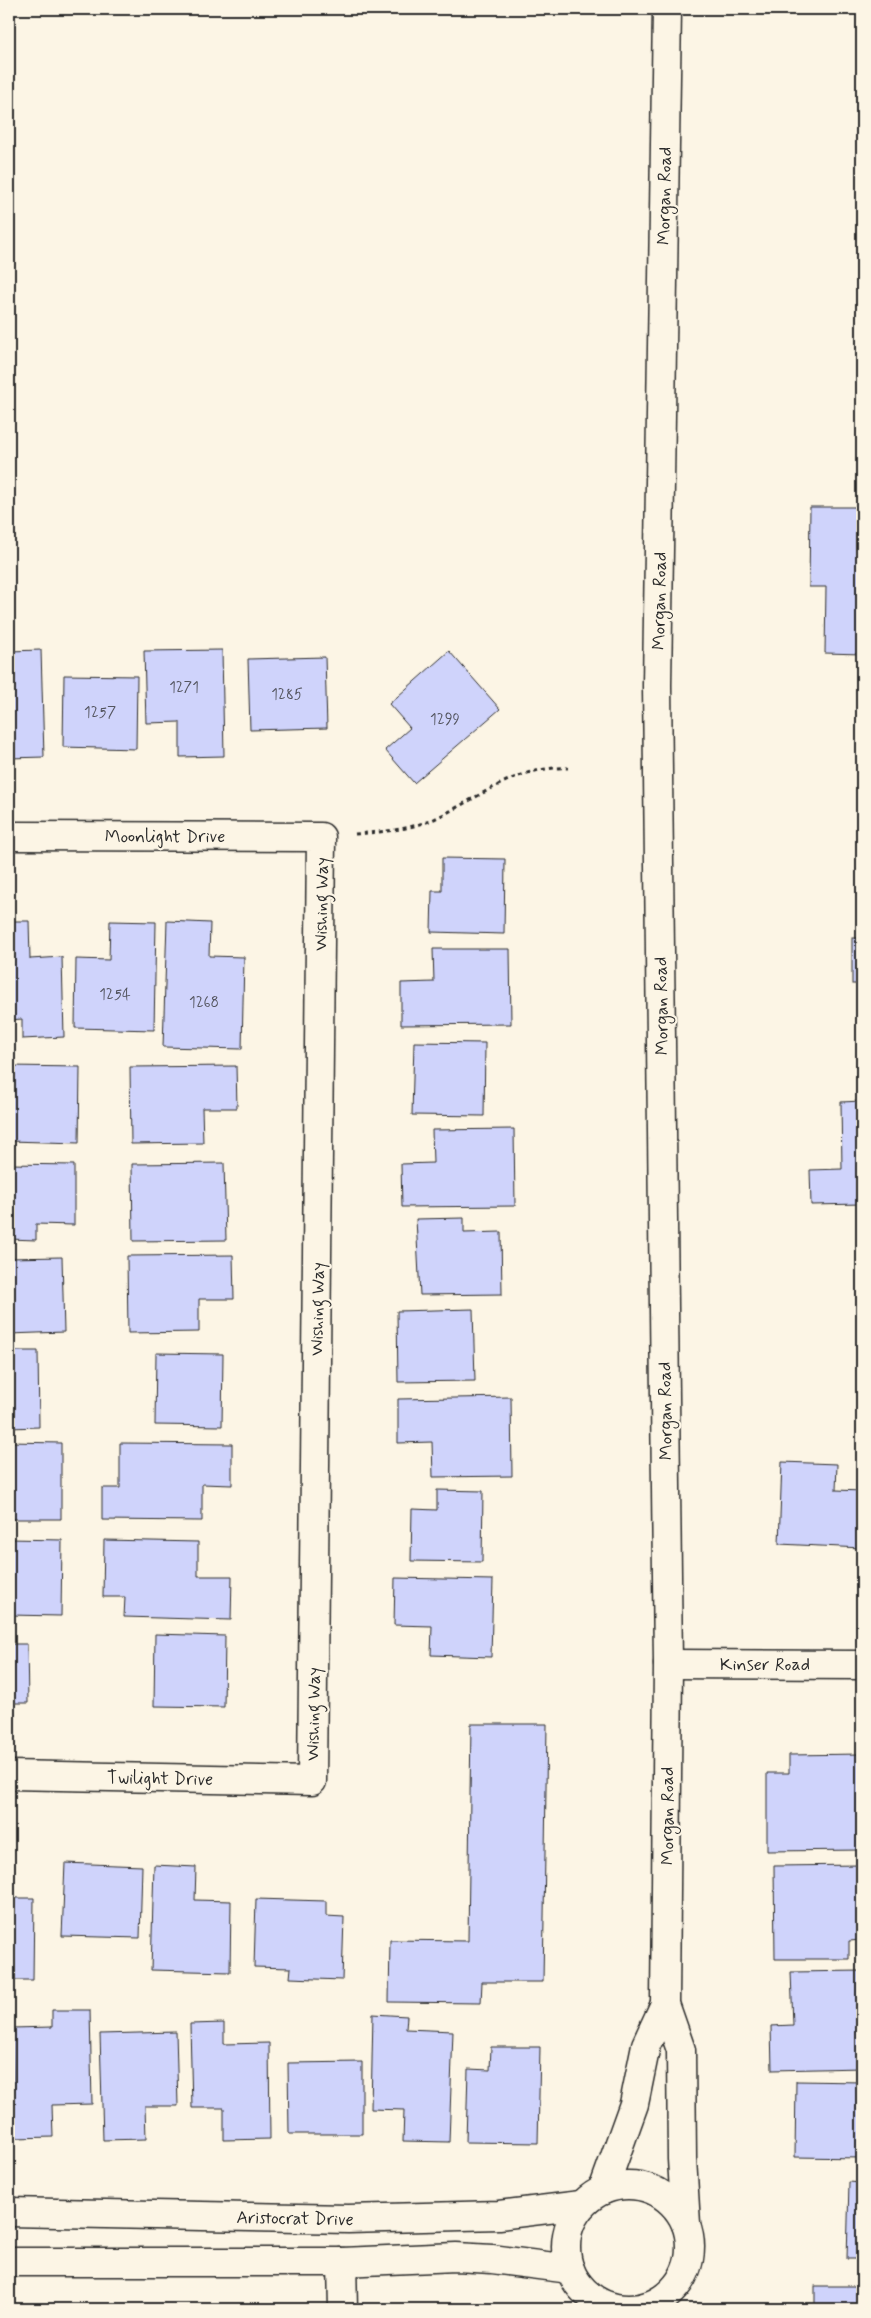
<svg xmlns="http://www.w3.org/2000/svg" width="871" height="2318" font-family="Mynerve,sans-serif">
	<style>
		.building { fill: #cfd3fb; stroke: #2b2b2b }
		.lines { fill: none; stroke-linecap: round; stroke-linejoin: round }
		.street-casing { stroke: #2b2b2b; stroke-width: 31 }
		.secondary-casing { stroke: #2b2b2b; stroke-width: 31 }
		.path { stroke: #2b2b2b; stroke-width: 3; stroke-dasharray: 4 4; stroke-linecap: butt }
		.street { stroke: #fcf5e5; stroke-width: 28 }
		.secondary { stroke: #fcf5e5; stroke-width: 28 }
		.labels { text-anchor: middle; stroke-width: 4.5; stroke-linejoin: round; paint-order: stroke }
		.number-label { font-size: 15px; fill: #54555f }
		.street-label { font-size: 18px; fill: #2b2b2b; stroke: #fcf5e5 }
	</style>
	<rect width="100%" height="100%" fill="#fcf5e5"/>
	<filter id="ink" filterUnits="userSpaceOnUse"><feTurbulence type="fractalNoise" baseFrequency=".02" numOctaves="2"/><feDisplacementMap in="SourceGraphic" scale="10" xChannelSelector="R" yChannelSelector="G"/><feConvolveMatrix kernelMatrix="1 2 1 2 8 2 1 2 1" color-interpolation-filters="sRGB"/></filter>
	<g filter="url(#ink)">
		<g class="building">
			<polygon points="810,507 862,507 862,654 825,653 826,587 809,587"/>
			<polygon points="41,650 44,757 9,758 9,651"/>
			<polygon points="222,650 224,756 180,757 180,722 146,723 144,651"/>
			<polygon points="449,651 500,709 414,783 385,750 410,728 389,704"/>
			<polygon points="325,657 327,728 250,730 248,659"/>
			<polygon points="64,675 137,676 136,749 63,747"/>
			<polygon points="442,858 505,859 504,934 431,932 432,891 442,891"/>
			<polygon points="9,921 29,921 30,959 62,957 64,1037 22,1039 22,1019 9,1020"/>
			<polygon points="110,921 156,922 154,1030 75,1028 76,959 109,960"/>
			<polygon points="167,921 210,923 209,956 244,957 242,1049 163,1047"/>
			<rect x="852" y="938" width="10" height="46"/>
			<polygon points="433,949 510,949 511,1024 401,1025 401,983 434,982"/>
			<polygon points="414,1042 485,1043 484,1116 412,1115"/>
			<polygon points="9,1066 80,1067 79,1143 9,1141"/>
			<polygon points="236,1066 237,1108 202,1108 203,1143 131,1144 130,1067"/>
			<polygon points="862,1101 862,1204 811,1205 810,1170 842,1169 841,1102"/>
			<polygon points="514,1129 515,1206 402,1207 401,1164 433,1163 432,1130"/>
			<polygon points="224,1163 226,1240 133,1241 132,1164"/>
			<polygon points="9,1164 74,1165 74,1225 36,1224 36,1240 9,1239"/>
			<polygon points="464,1218 464,1233 501,1232 502,1294 420,1295 416,1219"/>
			<polygon points="233,1255 234,1299 199,1299 199,1332 128,1333 127,1256"/>
			<polygon points="62,1257 64,1332 9,1334 9,1258"/>
			<polygon points="473,1309 475,1381 398,1382 397,1311"/>
			<polygon points="9,1351 38,1351 39,1427 9,1428"/>
			<polygon points="156,1353 223,1354 222,1426 155,1425"/>
			<polygon points="511,1397 512,1476 433,1477 432,1442 398,1443 398,1399"/>
			<polygon points="9,1442 61,1443 61,1519 9,1519"/>
			<polygon points="120,1443 232,1444 232,1485 202,1484 202,1521 102,1520 102,1488 120,1488"/>
			<polygon points="782,1462 837,1464 836,1490 862,1491 862,1548 779,1544"/>
			<polygon points="437,1490 483,1491 482,1562 411,1561 412,1509 437,1510"/>
			<polygon points="9,1539 62,1540 61,1616 9,1615"/>
			<polygon points="104,1540 198,1542 198,1576 232,1576 231,1620 124,1617 125,1597 103,1597"/>
			<polygon points="395,1578 493,1580 491,1657 431,1655 432,1626 394,1625"/>
			<polygon points="155,1634 225,1636 224,1707 154,1706"/>
			<polygon points="9,1644 27,1644 28,1703 9,1703"/>
			<polygon points="471,1724 547,1724 543,1982 482,1982 481,2003 389,2002 390,1940 468,1941"/>
			<polygon points="862,1754 862,1850 767,1851 767,1773 789,1773 789,1755"/>
			<polygon points="65,1863 142,1866 140,1938 62,1936"/>
			<polygon points="154,1865 196,1867 195,1900 231,1901 230,1972 151,1970"/>
			<polygon points="862,1865 862,1940 849,1941 849,1959 775,1959 774,1866"/>
			<polygon points="9,1898 34,1898 33,1980 9,1980"/>
			<polygon points="256,1899 326,1901 326,1916 344,1917 342,1980 290,1978 291,1968 254,1967"/>
			<polygon points="862,1971 862,2068 772,2070 771,2026 793,2025 791,1972"/>
			<polygon points="52,2010 90,2010 92,2104 52,2105 53,2137 14,2138 12,2028 52,2027"/>
			<polygon points="373,2014 407,2016 406,2029 453,2031 449,2142 403,2141 404,2110 371,2109"/>
			<polygon points="224,2023 224,2044 269,2043 270,2139 224,2140 224,2108 192,2108 190,2024"/>
			<polygon points="176,2032 178,2106 145,2106 146,2139 103,2140 100,2034"/>
			<polygon points="491,2047 540,2047 538,2143 466,2142 468,2069 490,2070"/>
			<polygon points="362,2062 362,2134 289,2134 288,2063"/>
			<polygon points="796,2081 862,2082 862,2158 795,2157"/>
			<polygon points="849,2182 862,2183 862,2259 847,2259"/>
			<rect x="815" y="2286" width="47" height="23"/>
		</g>
		<g class="lines">
			<g class="street-casing">
				<g id="street">
					<polyline points="9,836 321,837 312,1781 9,1775"/>
					<polyline points="668,1664 862,1665"/>
					<polyline points="9,2212 348,2219 499,2215 581,2205"/>
					<polyline points="9,2262 342,2262 456,2257 492,2259 570,2269"/>
					<polyline points="342,2262 343,2309"/>
				</g>
			</g>
			<g class="secondary-casing">
				<g id="secondary">
					<polyline points="667,9 657,685 668,1664 665,2004 681,2050 682,2159 686,2224"/>
					<circle cx="628" cy="2247" r="62"/>
					<polyline points="603,2190 634,2104 646,2045 665,2004"/>
				</g>
			</g>
			<path class="path" d="M355,834c26,-2 54,-4 79,-15 44,-20 83,-54 134,-51"/>
			<use href="#street" class="street"/>
			<use href="#secondary" class="secondary"/>
		</g>
	</g>
	<g class="labels">
		<g class="number-label">
			<text x="184" y="692">1271</text>
			<text x="287" y="699">1285</text>
			<text x="100" y="717">1257</text>
			<text x="445" y="724">1299</text>
			<text x="115" y="999">1254</text>
			<text x="204" y="1007">1268</text>
		</g>
		<g class="street-label">
			<text transform="translate(664 196) rotate(-89)" y="6">Morgan Road</text>
			<text transform="translate(659 601) rotate(-89)" y="6">Morgan Road</text>
			<text x="165" y="842">Moonlight Drive</text>
			<text transform="translate(321 904) rotate(-89)" y="6">Wishing Way</text>
			<text transform="translate(661 1006) rotate(-91)" y="6">Morgan Road</text>
			<text transform="translate(317 1309) rotate(-89)" y="6">Wishing Way</text>
			<text transform="translate(665 1411) rotate(-91)" y="6">Morgan Road</text>
			<text x="765" y="1670">Kinser Road</text>
			<text transform="translate(313 1714) rotate(-89)" y="6">Wishing Way</text>
			<text transform="translate(160 1778) rotate(1)" y="6">Twilight Drive</text>
			<text transform="translate(667 1816) rotate(-90)" y="6">Morgan Road</text>
			<text transform="translate(295 2218) rotate(1)" y="6">Aristocrat Drive</text>
		</g>
	</g>
	<rect width="871" height="2318" fill="none" stroke="#fcf5e5" stroke-width="30"/>
	<rect x="15" y="15" width="841" height="2288" fill="none" stroke="#2b2b2b" stroke-width="2" filter="url(#ink)"/>
</svg>
